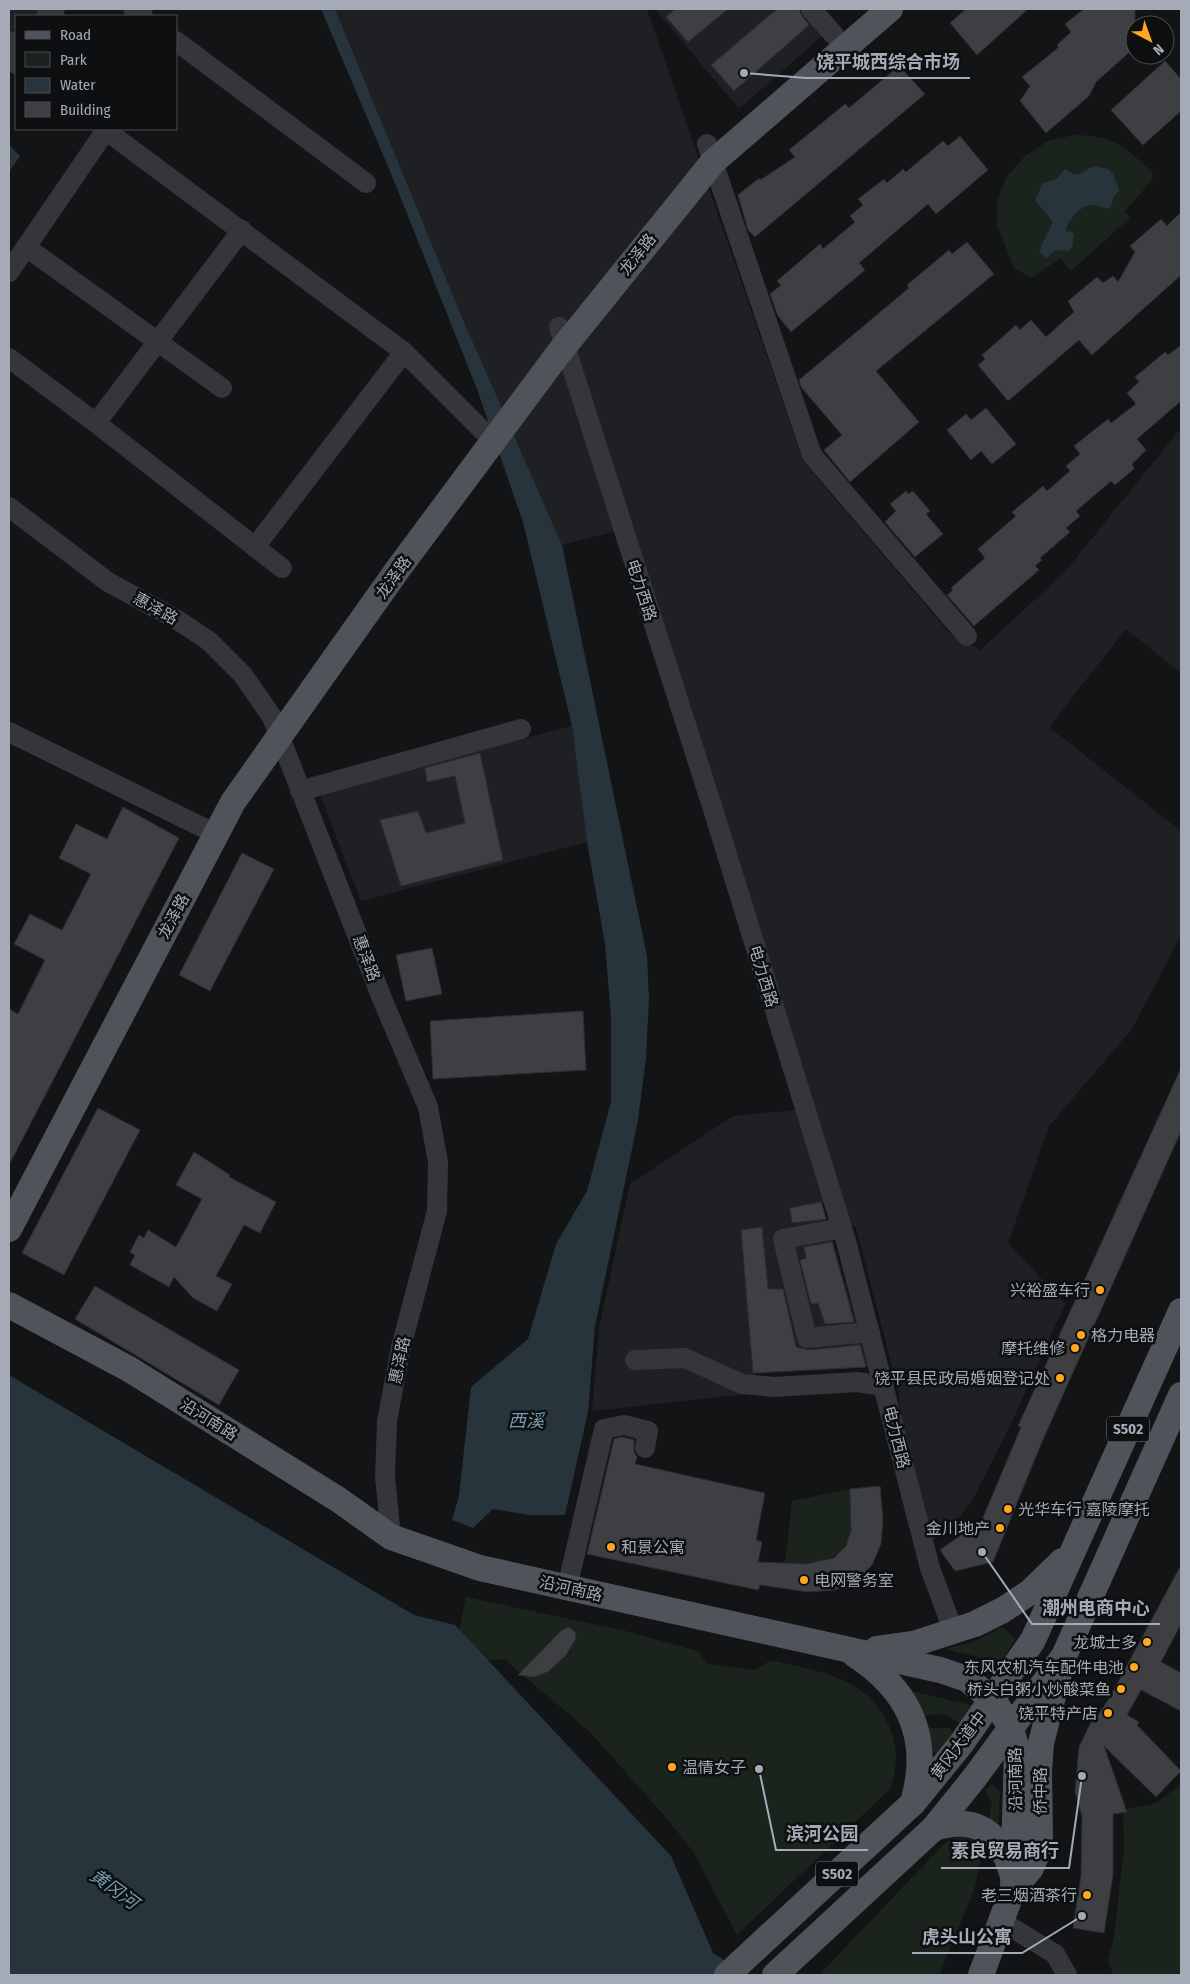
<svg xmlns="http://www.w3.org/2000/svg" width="1190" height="1984" font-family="'Fira Sans Condensed','Noto Sans SC',sans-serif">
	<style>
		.built { fill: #1f2023 }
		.green { fill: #1b241c }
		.water { fill: #28343b }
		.building { fill: #3d3f43; stroke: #2d2d32 }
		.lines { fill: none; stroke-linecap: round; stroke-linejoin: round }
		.minor { stroke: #34363b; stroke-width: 20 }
		.major { stroke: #50535a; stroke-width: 26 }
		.poi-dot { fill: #ffa722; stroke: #0e0f11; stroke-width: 2 }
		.labels { text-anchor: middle; stroke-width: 5; stroke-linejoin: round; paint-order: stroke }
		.shield { fill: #0e0f11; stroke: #777c85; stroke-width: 1 }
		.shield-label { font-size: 15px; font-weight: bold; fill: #a4abb7 }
		.street-label { font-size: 16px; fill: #a4abb7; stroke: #0e0f11 }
		.poi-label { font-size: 16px; fill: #a4abb7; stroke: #0e0f11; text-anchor: end }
		.water-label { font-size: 18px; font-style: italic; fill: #779db6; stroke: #0e0f11 }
		.leader { fill: none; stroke: #a4abb7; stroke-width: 2 }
		.callout-dot { fill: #a4abb7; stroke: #0e0f11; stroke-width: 2 }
		.callout-label { font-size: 18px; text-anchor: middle; font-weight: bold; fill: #a4abb7; stroke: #0e0f11; stroke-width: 5; stroke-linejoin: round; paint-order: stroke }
	</style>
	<rect width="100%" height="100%" fill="#131416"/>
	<g class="built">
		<polygon points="9,9 47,9 35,16 16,16 16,28 9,33"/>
		<polygon points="335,9 647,9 803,461 951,635 980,650 1064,573 1181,428 1181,673 1126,629 1049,727 1181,831 1181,935 1132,1029 1049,1126 1008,1243 1065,1304 1011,1424 972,1501 955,1523 942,1536 914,1549 898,1389 856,1228 822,1203 869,1367 754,1374 755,1393 592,1411 599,1328 630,1184 733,1116 796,1110 617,531 562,545 461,315"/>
		<polygon points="655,9 798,9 822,36 739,109"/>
		<polygon points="572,726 587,842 361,901 320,795 365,779"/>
	</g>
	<g class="green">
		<path d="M1074,135c41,1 50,11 79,38l-1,7 -27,31 5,7 -59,53 -11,-13 -28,20 -18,-10 -17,-43v-22l8,-24 20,-23 23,-15z"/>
		<path d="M850,1489c6,59 -4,76 -65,74l7,-62z"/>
		<path d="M466,1597l156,33 76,21 9,13 48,6 16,-10c48,12 96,16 118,66 9,20 9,42 1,63l-153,146 -43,-82 -25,-32 -79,-89 -86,-73 -32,3 -13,-29z"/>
		<polygon points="1002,1627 1015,1638 1002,1663 946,1649 975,1641"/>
		<polygon points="911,1691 975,1706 962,1724 944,1714 923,1716"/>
		<polygon points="928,1728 950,1728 954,1735 940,1754 933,1752"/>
		<polygon points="992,1784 1000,1793 998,1830 989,1818 992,1803 985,1790"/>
		<polygon points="1181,1784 1181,1975 1113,1975 1108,1960 1114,1937 1124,1849 1123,1810 1157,1803"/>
		<polygon points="961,1837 970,1839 981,1856 974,1890 939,1975 819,1975 946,1842"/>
	</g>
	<g class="water">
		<polygon points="321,9 335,9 461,315 562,545 647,956 649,999 646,1057 638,1120 595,1326 588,1412 565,1515 529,1515 493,1509 473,1528 452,1520 459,1496 471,1387 528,1339 556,1244 587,1191 611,1102 611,1016 605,944 587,842 572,726 523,522 477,389 392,176"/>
		<polygon points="9,145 20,156 9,172"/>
		<path d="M1094,166l14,3 5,5 6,16 -6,8 -2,8 -4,3c-4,-1 -7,-3 -11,-4 -13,-3 -29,14 -30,27l5,-1 3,4 -2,12 -4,4 -12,-1 -10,8 -7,-7 14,-29 -18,-22 8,-17 14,-4 8,-10 9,6 5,-1z"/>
		<polygon points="9,1375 414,1615 455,1625 671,1856 713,1953 747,1975 9,1975"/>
	</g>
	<g class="building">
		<polygon points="675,9 728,9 688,42 666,17"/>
		<polygon points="777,9 799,9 802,16 809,25 734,91 711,65"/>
		<polygon points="966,9 1028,9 977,55 950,23"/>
		<polygon points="1084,9 1135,9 1135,47 1096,82 1089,96 1046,133 1020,101 1030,86 1022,77 1059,47 1057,45 1071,32 1065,24"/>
		<polygon points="1165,61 1181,79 1181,111 1143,145 1111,110"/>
		<polygon points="899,66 925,94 755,237 748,230 738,195 758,179 762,179 795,157 789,150 845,104 849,108"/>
		<polygon points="960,136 988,170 936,214 928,204 859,263 865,270 791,332 778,316 770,294 781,285 777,281 820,244 823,249 855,222 850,216 863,205 858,199 884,179 887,183 903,169 906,172 943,141 948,146"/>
		<polygon points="1181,212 1181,275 1092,355 1079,340 1008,401 978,365 985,359 982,355 1016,325 1020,330 1031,320 1046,337 1074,312 1068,301 1097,277 1103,283 1113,276 1118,282 1135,252 1130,246 1161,219 1167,226"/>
		<polygon points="967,242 994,274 876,371 919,422 850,482 824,450 842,435 801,387 799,380 909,288 907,285 949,250 952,254"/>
		<polygon points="1181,345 1181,401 1137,439 1146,450 1132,464 1134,469 1115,485 1111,481 1076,511 1080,516 1066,528 1070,532 1040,558 1042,560 1035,566 1039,570 974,626 947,595 953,590 951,588 985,558 978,549 1016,516 1012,512 1031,496 1043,486 1047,491 1070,471 1066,466 1080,454 1074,446 1108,419 1111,423 1136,404 1127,393 1139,382 1135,377 1165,352 1168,355"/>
		<polygon points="986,408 1016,444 992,464 981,451 971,460 947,430 966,414 971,420"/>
		<polygon points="906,491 908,494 913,491 930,511 926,514 943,534 915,557 885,522 896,511 890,504"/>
		<polygon points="480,753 503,860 401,886 380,820 418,811 426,833 465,823 455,776 427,782 425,768"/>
		<polygon points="123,807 179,838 9,1165 9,1009 18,1014 45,960 14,944 30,914 62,930 91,874 59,858 76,824 107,839"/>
		<polygon points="242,853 274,869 210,991 179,975"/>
		<polygon points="432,948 442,994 406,1001 396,955"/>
		<polygon points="583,1011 586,1070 433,1079 430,1021"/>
		<polygon points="1181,1068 1181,1131 1041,1444 993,1562 955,1571 940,1550 982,1520 1021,1427 1018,1426"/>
		<polygon points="98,1108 140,1130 64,1275 22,1253"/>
		<polygon points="194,1152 230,1175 229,1177 276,1202 260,1233 244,1225 216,1276 232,1284 217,1311 193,1298 174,1277 169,1287 130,1265 135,1255 130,1252 139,1235 144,1238 148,1230 176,1247 202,1199 176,1185"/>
		<polygon points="821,1202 826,1219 792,1223 790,1208"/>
		<polygon points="762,1227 768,1289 783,1289 796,1347 808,1350 860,1345 866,1367 753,1373 741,1230"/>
		<polygon points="832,1242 854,1322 825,1324 818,1303 811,1304 800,1260 806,1258 804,1247"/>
		<polygon points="95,1286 239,1370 219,1405 75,1319"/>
		<polygon points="622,1437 634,1440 634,1452 637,1457 635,1464 765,1493 756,1540 762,1542 758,1562 806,1564 834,1558 846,1546 851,1531 850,1489 880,1486 883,1520 881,1544 872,1565 857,1581 835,1590 808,1592 760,1585 758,1590 587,1554 614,1439"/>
		<polygon points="1181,1565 1181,1624 1161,1662 1181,1673 1181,1711 1141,1690 1127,1715 1139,1722 1137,1725 1181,1771 1156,1797 1104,1746 1127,1812 1113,1814 1113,1875 1104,1933 1073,1928 1081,1876 1082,1816 1075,1792 1079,1747 1094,1716 1095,1719 1109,1699"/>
		<polygon points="569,1627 576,1633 575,1640 566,1655 549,1671 535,1677 518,1675 562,1630"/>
	</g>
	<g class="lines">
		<g class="minor">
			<polyline points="133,9 143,16"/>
			<polyline points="811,9 834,35"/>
			<polyline points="46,16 55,9"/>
			<polyline points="10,41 16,64"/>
			<polyline points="176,41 366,183"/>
			<polyline points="104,129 404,352 483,431"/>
			<polyline points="707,144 812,455 967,636"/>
			<polyline points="26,247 222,388"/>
			<polyline points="9,272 106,130"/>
			<polyline points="559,327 712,806 846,1241 930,1568 953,1630"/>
			<polyline points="9,358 96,423 282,568"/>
			<polyline points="96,423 242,230"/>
			<polyline points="9,507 108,582 176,619 209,641 243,675 272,717 383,1001 428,1107 438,1162 437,1211 401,1347 387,1421 385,1476 391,1537"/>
			<polyline points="255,547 404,352"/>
			<polyline points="9,732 216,834"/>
			<polyline points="300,791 521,729"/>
			<polyline points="842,1228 783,1239 807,1338 870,1332"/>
			<polyline points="635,1360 685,1358 742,1384 774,1387 857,1382 884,1386"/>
			<polyline points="567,1588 604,1429 624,1425 648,1431 645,1448"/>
			<polyline points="1001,1921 1055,1954 1067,1975"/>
		</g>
		<g class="major">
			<polyline points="9,1229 233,802 398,569 558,354 713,162 890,9"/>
			<polyline points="9,1305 129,1369 339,1500 391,1537 480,1568 940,1670 967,1679 992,1699 1010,1725 1017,1750 1013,1889"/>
			<polyline points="877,1649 913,1644 975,1624 1003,1610 1030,1592 1062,1561"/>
			<path d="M854,1654c54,35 77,82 60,145"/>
			<path d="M934,1828c42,-13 66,4 78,45"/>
			<polyline points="727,1975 913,1803 961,1744 1033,1640 1181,1311"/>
			<polyline points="775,1975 934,1828 975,1777 1064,1656 1181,1395"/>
			<polyline points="981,1975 1013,1889 1031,1868 1037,1854 1040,1839 1039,1772 1041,1743 1059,1673"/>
		</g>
	</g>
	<g class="poi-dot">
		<circle cx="1100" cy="1290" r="5"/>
		<circle cx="1081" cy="1335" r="5"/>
		<circle cx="1075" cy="1348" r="5"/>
		<circle cx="1060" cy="1378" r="5"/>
		<circle cx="1008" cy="1509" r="5"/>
		<circle cx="1000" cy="1528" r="5"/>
		<circle cx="611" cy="1547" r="5"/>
		<circle cx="804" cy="1580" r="5"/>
		<circle cx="1147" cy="1642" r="5"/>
		<circle cx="1134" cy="1667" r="5"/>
		<circle cx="1121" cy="1689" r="5"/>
		<circle cx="1108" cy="1713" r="5"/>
		<circle cx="672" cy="1767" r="5"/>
		<circle cx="1087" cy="1895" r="5"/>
	</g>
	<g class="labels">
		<g class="shield">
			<rect x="1107" y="1416.5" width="42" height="25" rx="4"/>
			<rect x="816" y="1861.5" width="42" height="25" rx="4"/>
		</g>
		<g class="shield-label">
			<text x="1128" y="1434">S502</text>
			<text x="837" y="1879">S502</text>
		</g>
		<g class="street-label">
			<text transform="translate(637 254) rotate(-52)" y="6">龙泽路</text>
			<text transform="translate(393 577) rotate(-54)" y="6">龙泽路</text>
			<text transform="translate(642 590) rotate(72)" y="6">电力西路</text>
			<text transform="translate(156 608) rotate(29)" y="6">惠泽路</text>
			<text transform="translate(173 916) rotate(-62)" y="6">龙泽路</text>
			<text transform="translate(367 958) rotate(69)" y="6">惠泽路</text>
			<text transform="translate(764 976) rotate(73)" y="6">电力西路</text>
			<text transform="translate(399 1360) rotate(-78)" y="6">惠泽路</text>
			<text transform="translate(209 1419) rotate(32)" y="6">沿河南路</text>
			<text transform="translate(897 1437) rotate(76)" y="6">电力西路</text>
			<text transform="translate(571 1588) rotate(13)" y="6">沿河南路</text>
			<text transform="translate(958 1745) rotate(-53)" y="6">黄冈大道中</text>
			<text transform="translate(1015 1779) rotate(-91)" y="6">沿河南路</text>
			<text transform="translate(1040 1791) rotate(-90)" y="6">侨中路</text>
		</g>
		<g class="poi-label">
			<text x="1090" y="1296">兴裕盛车行</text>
			<text x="1091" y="1341" text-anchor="start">格力电器</text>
			<text x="1065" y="1354">摩托维修</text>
			<text x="1050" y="1384">饶平县民政局婚姻登记处</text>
			<text x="1018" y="1515" text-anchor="start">光华车行 嘉陵摩托</text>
			<text x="990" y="1534">金川地产</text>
			<text x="621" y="1553" text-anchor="start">和景公寓</text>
			<text x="814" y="1586" text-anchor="start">电网警务室</text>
			<text x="1137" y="1648">龙城士多</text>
			<text x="1124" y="1673">东风农机汽车配件电池</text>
			<text x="1111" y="1695">桥头白粥小炒酸菜鱼</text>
			<text x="1098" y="1719">饶平特产店</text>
			<text x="682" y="1773" text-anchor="start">温情女子</text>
			<text x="1077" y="1901">老三烟酒茶行</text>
		</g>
		<g class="water-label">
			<text x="526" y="1427">西溪</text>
			<text transform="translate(114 1889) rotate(36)" y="6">黄冈河</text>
		</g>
	</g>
	<path class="leader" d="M744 73L806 78H970M982 1552L1032 1624H1160M759 1769L776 1850H868M1082 1776L1069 1868H941M1082 1916L1022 1953H912"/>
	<g class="callout-dot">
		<circle cx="744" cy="73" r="5"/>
		<circle cx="982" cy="1552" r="5"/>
		<circle cx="759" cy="1769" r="5"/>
		<circle cx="1082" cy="1776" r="5"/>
		<circle cx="1082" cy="1916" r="5"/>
	</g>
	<g class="callout-label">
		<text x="888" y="68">饶平城西综合市场</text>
		<text x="1096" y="1614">潮州电商中心</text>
		<text x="822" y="1840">滨河公园</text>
		<text x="1005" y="1857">素良贸易商行</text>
		<text x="967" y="1943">虎头山公寓</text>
	</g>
	<rect width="1190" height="1984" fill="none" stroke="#a4abb7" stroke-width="20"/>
	<rect x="15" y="15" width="162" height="115" fill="#0e0f11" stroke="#4a4d53"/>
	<rect x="25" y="31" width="25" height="8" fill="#50535a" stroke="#4a4d53"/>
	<text x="60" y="40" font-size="15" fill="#a4abb7">Road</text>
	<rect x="25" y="52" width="25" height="15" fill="#1b241c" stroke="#4a4d53"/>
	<text x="60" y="65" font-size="15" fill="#a4abb7">Park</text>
	<rect x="25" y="78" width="25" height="15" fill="#28343b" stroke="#4a4d53"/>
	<text x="60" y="90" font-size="15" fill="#a4abb7">Water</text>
	<rect x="25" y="102" width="25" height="15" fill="#3d3f43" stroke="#4a4d53"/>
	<text x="60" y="115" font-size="15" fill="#a4abb7">Building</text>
	<g transform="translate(1150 40) rotate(139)"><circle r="24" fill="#0e0f11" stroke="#4a4d53"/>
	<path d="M0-4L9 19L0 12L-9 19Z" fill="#ffa722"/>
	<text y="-8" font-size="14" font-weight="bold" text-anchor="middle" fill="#a4abb7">N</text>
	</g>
</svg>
